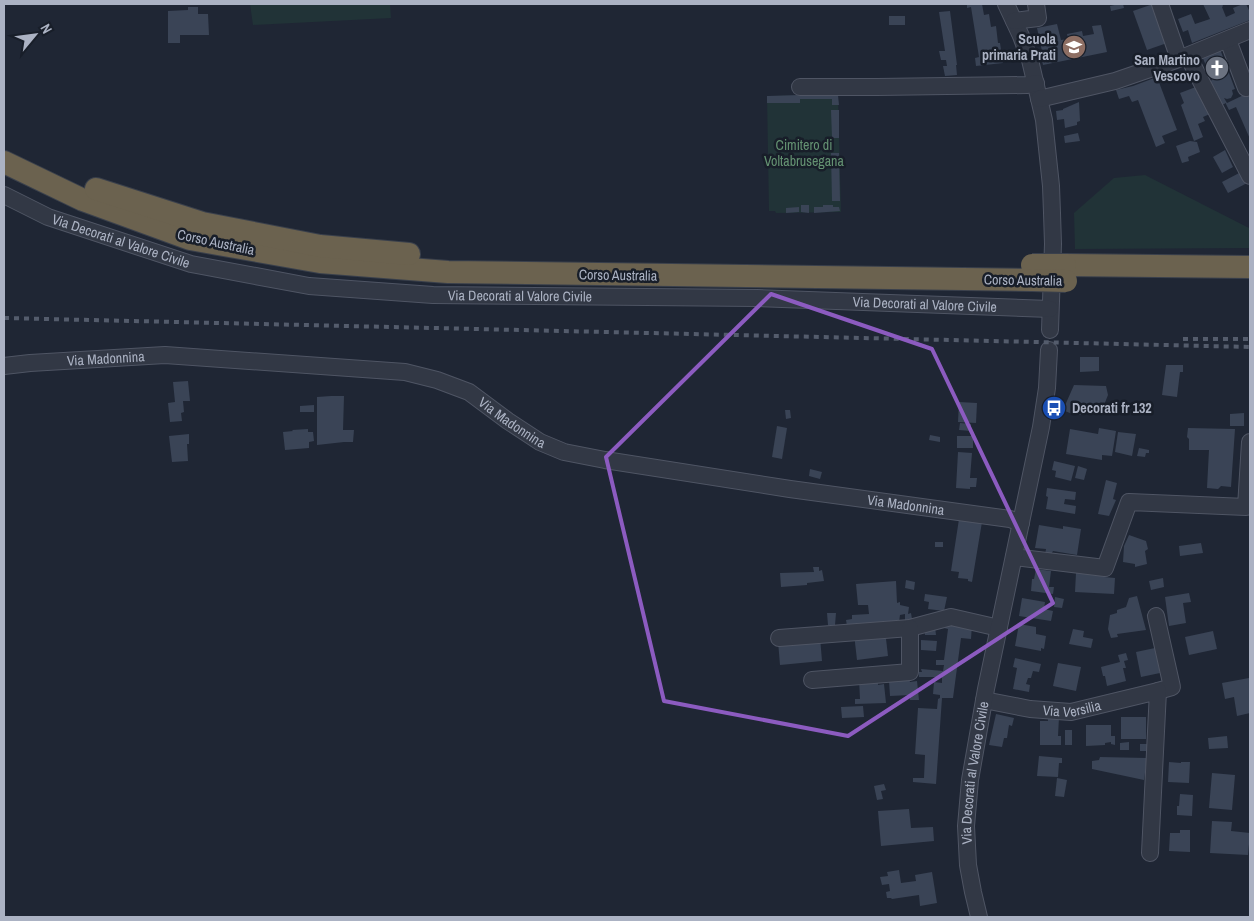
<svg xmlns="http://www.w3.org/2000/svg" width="1254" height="921" font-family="'Archivo Narrow',sans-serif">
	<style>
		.green { fill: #213337 }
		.building { fill: #3a4456 }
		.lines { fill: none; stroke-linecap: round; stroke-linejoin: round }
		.minor-casing { stroke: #4f5564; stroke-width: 18 }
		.highway-casing { stroke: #3a404c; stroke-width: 24 }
		.minor { stroke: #323845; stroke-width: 16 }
		.highway { stroke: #6b624f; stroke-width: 22 }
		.rail { stroke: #545c6c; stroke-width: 4; stroke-dasharray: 5 5; stroke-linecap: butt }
		.highway-bridge-casing { stroke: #3a404c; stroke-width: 24; stroke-linecap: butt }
		.highway-bridge { stroke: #6b624f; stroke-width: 22 }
		.marked { fill: none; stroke: #8c5bc0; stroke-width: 4; stroke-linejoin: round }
		.labels { text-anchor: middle; stroke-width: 5; stroke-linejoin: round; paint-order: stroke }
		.poi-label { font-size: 14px; font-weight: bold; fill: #abb2c3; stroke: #181e29; text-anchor: end }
		.park-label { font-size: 14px; fill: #649272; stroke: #181e29 }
		.street-label { font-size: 14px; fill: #abb2c3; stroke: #181e29 }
	</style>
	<rect width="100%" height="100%" fill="#1f2634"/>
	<g class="green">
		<polygon points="250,4 390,4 391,18 253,25"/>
		<polygon points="838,95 841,212 776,213 775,211 769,211 767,96"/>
		<polygon points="1145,175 1249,228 1250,235 1250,248 1075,249 1074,213 1114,178"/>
	</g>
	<g class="building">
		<polygon points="967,4 982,4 984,15 989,14 991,27 996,26 998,43 1000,43 1003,63 976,66 975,58 979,57 971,7 967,8"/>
		<polygon points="1119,4 1123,4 1124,8 1111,11 1110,6"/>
		<polygon points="1153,4 1167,43 1147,50 1133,11"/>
		<polygon points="1203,4 1222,4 1223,6 1222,7 1226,17 1235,13 1233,8 1243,4 1246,4 1249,10 1250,9 1250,20 1192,43 1188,30 1183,32 1178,19 1191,14 1195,24 1210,19"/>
		<polygon points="188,7 198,7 198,14 208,14 209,35 180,35 180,43 168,43 168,11 188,10"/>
		<polygon points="950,11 957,65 956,65 957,75 945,76 943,66 947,66 946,60 941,60 939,51 945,51 939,12"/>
		<rect x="889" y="16" width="16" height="9"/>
		<polygon points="1057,24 1061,40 1068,39 1067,34 1082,31 1083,36 1094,34 1092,26 1101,25 1107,52 1043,65 1040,51 1042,51 1037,28"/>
		<polygon points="1220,49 1235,89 1232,90 1233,94 1231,98 1227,99 1224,98 1227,103 1250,92 1250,139 1236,107 1229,110 1226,104 1226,103 1220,106 1209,82 1212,80 1202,56"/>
		<polygon points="1157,77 1177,130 1162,136 1165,143 1156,147 1138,100 1132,102 1129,96 1119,99 1116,90 1133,86"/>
		<polygon points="1201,85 1212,113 1203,117 1205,121 1198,124 1203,137 1194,141 1181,105 1184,103 1180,93"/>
		<polygon points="800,95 838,95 839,105 832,105 832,99 800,99 800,103 767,103 767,96"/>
		<polygon points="1079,102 1080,121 1077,122 1077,125 1065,128 1064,119 1057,120 1056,111 1063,110 1063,109"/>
		<polygon points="831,110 839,110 839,138 832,138"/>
		<polygon points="1078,133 1080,141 1065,143 1064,136"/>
		<polygon points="1190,141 1197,142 1200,152 1188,157 1189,161 1182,163 1176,146"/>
		<polygon points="1225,150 1233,167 1222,173 1213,157"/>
		<polygon points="831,153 839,153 840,201 832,201"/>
		<polygon points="1243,171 1249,182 1228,193 1222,182"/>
		<polygon points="801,205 809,205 809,213 801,212"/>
		<polygon points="823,205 833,205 833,207 839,207 840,211 814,213 814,207 823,207"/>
		<polygon points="799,207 799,212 786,213 786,208"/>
		<polygon points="1080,357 1099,357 1099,371 1080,372"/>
		<polygon points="1166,365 1183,365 1183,372 1180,372 1177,397 1162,395"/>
		<polygon points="188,381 190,401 183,401 184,412 181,413 182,421 170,422 168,403 175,402 173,382"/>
		<polygon points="1074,385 1106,386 1108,395 1100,415 1084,408 1081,415 1073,412 1072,414 1063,410"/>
		<polygon points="331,396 344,396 343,430 354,430 353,442 344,442 317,445 317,397"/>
		<polygon points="959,402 977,403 976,423 958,422"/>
		<polygon points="314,405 314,412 300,412 300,406"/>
		<polygon points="785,410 790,410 791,418 786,419"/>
		<polygon points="1244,413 1244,426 1230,426 1230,414"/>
		<polygon points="960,423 971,424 971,431 959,430"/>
		<polygon points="777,426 787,428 782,459 772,457"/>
		<polygon points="1099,428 1116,431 1112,456 1102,455 1102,460 1066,454 1070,429 1098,434"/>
		<polygon points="1188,428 1235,429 1231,487 1221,486 1218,489 1207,488 1209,450 1189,450 1189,439 1187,437"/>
		<polygon points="308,429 308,432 313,432 314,441 309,442 309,448 285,450 283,432 293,431 292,430"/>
		<polygon points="1118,432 1136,434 1132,456 1115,452"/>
		<polygon points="189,434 189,444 187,444 188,461 172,462 169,436"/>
		<polygon points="930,435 940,437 940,442 929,440"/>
		<rect x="957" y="436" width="16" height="12"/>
		<polygon points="1139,448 1149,450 1149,453 1146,453 1145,457 1137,456"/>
		<polygon points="958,452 972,453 970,478 977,478 976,487 970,487 970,489 956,488"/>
		<polygon points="1054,461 1075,466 1071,481 1055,477 1056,471 1052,470"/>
		<polygon points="1078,466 1087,469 1084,480 1075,478"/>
		<polygon points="810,469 822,472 820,479 809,476"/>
		<polygon points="1106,480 1117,483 1113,499 1116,500 1109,516 1098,514"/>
		<polygon points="1047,488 1076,492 1075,500 1065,499 1064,504 1076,506 1075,514 1046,509 1048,497 1046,496"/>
		<polygon points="959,519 982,522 972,582 968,581 968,579 958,578 959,572 951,571"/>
		<polygon points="1039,525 1063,529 1063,526 1081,529 1077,555 1053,551 1050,556 1045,555 1046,549 1035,548"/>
		<polygon points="1129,535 1146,541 1148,549 1145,551 1147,564 1135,567 1135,564 1123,562 1124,546"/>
		<rect x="935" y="542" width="8" height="5"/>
		<polygon points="1201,543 1203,553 1180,556 1179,546"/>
		<polygon points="813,567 819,567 819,571 822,570 824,581 807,583 807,585 781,587 780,573 814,572"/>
		<polygon points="1036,569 1051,571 1049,587 1054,587 1053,594 1031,591 1032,579 1034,579"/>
		<polygon points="1076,573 1104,575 1104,577 1115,578 1114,594 1075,592"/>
		<polygon points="1163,578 1164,587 1151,590 1149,581"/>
		<polygon points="906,580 915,582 914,590 905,588"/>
		<polygon points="896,581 897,603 900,602 900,605 909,607 908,614 911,613 912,619 905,620 905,614 900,615 899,622 847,626 846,620 852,619 852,615 869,614 868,605 858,605 856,584"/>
		<polygon points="1189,593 1191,602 1183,603 1186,623 1169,626 1165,597"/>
		<polygon points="925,594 947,597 944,611 928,609 929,602 924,601"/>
		<polygon points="1137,596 1146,630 1117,634 1118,637 1111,638 1108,629 1110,615 1117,613 1117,610 1126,607 1129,598"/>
		<polygon points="1055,597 1064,599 1062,608 1054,607"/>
		<polygon points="1022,598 1045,602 1044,609 1053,611 1051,621 1019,616"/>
		<polygon points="827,613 836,613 835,625 828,625"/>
		<polygon points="945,621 972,625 971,639 961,638 953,698 942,698 936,784 913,782 913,778 924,778 925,755 915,754 918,708 937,709 938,699 940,698 940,695 933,694 934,682 942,683 942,677 919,677 919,672 922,672 921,669 943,671 944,665 936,665 936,660 944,660 948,629 944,628"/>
		<polygon points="1019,624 1036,627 1036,634 1046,636 1044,649 1041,648 1041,651 1015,646"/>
		<polygon points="924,627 935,627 936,635 925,635"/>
		<polygon points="1073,629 1084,631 1083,637 1093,639 1091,648 1069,644"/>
		<polygon points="885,630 888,656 857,660 854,634"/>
		<polygon points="1213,631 1217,649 1189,655 1185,637"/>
		<polygon points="820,637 822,661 780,665 778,641"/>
		<polygon points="921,640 937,641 936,651 921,650"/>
		<polygon points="1155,648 1160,673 1141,677 1136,652"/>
		<polygon points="1126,653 1128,660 1124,661 1126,668 1123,668 1126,681 1107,686 1105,676 1103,676 1101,667 1120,662 1118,655"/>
		<polygon points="1015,658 1041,664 1039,672 1033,671 1031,678 1028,678 1026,684 1030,685 1029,692 1013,689 1017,668 1013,667"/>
		<polygon points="1058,663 1081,667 1076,691 1053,686"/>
		<polygon points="1249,678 1250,678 1250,713 1237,716 1234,697 1225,699 1222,683"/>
		<polygon points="859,679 878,681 878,685 884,684 886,703 855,704 855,699 860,699"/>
		<polygon points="909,679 910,682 917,681 919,700 910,700 910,695 890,696 889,681"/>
		<polygon points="863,706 864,717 842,718 841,707"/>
		<polygon points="996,714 1014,718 1012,726 1009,725 1007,738 1004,738 1002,747 989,745"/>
		<polygon points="1048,717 1059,717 1058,736 1061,736 1061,745 1040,745 1040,721 1048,721"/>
		<rect x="1121" y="717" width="25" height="22"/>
		<polygon points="1086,725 1111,725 1111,736 1115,736 1115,745 1111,744 1111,742 1105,743 1105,745 1086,746"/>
		<rect x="1065" y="730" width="7" height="15"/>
		<polygon points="1227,736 1228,748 1209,749 1208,738"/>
		<polygon points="1129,742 1129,750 1120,750 1120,743"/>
		<rect x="1140" y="744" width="9" height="7"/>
		<polygon points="1039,756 1062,758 1062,763 1059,763 1058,777 1037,776"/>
		<polygon points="1100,757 1147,758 1144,780 1092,769 1092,761 1099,760"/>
		<polygon points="1169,762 1181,763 1181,762 1190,762 1189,783 1168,782"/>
		<polygon points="1212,773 1235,775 1232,810 1209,808"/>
		<polygon points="1057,778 1067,780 1064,797 1055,796"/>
		<polygon points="884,784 886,790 881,791 883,799 877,800 874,786"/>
		<polygon points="1180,794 1193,795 1192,816 1177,815 1177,806 1179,806"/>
		<polygon points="909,809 911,828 933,827 934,841 881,846 878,811"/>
		<polygon points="1212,821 1232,822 1231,831 1250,833 1248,855 1210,853"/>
		<polygon points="1180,830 1190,830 1190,852 1169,851 1170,833 1180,833"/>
		<polygon points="899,870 901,883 916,881 915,875 932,872 937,903 920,906 919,895 892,899 891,898 887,898 886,892 890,891 889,884 882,885 880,877 888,876 887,872"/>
	</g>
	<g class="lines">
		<g class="minor-casing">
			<g id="minor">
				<polyline points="1006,4 1021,36 1030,60 1044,120 1051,186 1052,213 1053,244 1050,330"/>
				<polyline points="1160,4 1179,59"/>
				<polyline points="1014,21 1038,18 1036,4"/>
				<polyline points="1228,40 1246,88"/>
				<polyline points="1188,56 1250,176"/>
				<polyline points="800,87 877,87 1027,85 1036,83"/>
				<polyline points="1039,99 1115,81 1179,59 1250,30"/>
				<path id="s1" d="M4,195l44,22 143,47 118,22 124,9 324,3 293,11"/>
				<path id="s2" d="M4,366l26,-3 135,-8 240,17 32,8 32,12 39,29 32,21 24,10 41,8 185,29 220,30 11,4"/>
				<polyline points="1014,557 1105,568 1129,502 1246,507 1250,442"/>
				<polyline points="1156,616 1172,687 1158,691"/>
				<polyline points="779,638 910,628 951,617 999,628"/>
				<polyline points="812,680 910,672 910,628"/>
				<path id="s3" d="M984,700l46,9 41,3 87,-21 -8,162"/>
				<path id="s4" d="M979,917l-6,-25 -5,-27 -2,-39 4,-46 16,-91 55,-262 6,-39 2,-38"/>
			</g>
		</g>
		<g class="highway-casing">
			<g id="highway">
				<polyline points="4,162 83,200 190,239 320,262 448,272 1032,280"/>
				<polyline points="96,189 202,223 320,246 409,254"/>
				<polyline points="1065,265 1250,267"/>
			</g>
		</g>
		<use href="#minor" class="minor"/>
		<use href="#highway" class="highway"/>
		<g class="rail">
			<polyline points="4,318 1250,347"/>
			<polyline points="1183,339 1250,339"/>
		</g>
		<g class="highway-bridge-casing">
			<g id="highway-bridge">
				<polyline points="1032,265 1065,265"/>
				<polyline points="1032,280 1066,281"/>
			</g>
		</g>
		<use href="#highway-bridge" class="highway-bridge"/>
	</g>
	<path class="marked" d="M771,294l161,55 121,254 -205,133 -184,-35 -58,-244z"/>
	<defs>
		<g id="school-disc" transform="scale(1.25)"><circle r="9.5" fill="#8d6e63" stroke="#181e29"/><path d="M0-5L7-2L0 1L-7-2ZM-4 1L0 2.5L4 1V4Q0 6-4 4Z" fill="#fff"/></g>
		<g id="church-disc" transform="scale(1.25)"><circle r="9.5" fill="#6b7280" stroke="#181e29"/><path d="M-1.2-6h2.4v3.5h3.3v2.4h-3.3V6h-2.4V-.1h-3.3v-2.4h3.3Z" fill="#fff"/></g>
		<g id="bus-disc" transform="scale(1.25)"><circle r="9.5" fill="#1a4fb4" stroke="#181e29"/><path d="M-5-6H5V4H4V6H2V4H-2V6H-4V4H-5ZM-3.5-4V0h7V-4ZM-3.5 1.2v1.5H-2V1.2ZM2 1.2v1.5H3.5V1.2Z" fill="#fff"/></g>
	</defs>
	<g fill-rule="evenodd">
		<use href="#school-disc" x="1074" y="47"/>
		<use href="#church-disc" x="1217" y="68"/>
		<use href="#bus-disc" x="1054" y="408"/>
	</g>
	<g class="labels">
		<g class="poi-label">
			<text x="1056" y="44">Scuola<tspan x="1056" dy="16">primaria Prati</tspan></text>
			<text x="1200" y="65">San Martino<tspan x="1200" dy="16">Vescovo</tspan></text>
			<text x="1072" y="413" text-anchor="start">Decorati fr 132</text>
		</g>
		<g class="park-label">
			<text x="804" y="150">Cimitero di<tspan x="804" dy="16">Voltabrusegana</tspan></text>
		</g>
		<g class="street-label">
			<text dy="5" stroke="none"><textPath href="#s1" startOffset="126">Via Decorati al Valore Civile</textPath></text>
			<text transform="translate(216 242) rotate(12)" y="5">Corso Australia</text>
			<text transform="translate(618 275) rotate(1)" y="5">Corso Australia</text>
			<text transform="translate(1023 280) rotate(1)" y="5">Corso Australia</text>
			<text dy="5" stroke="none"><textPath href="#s1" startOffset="531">Via Decorati al Valore Civile</textPath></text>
			<text dy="5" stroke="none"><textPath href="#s1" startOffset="936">Via Decorati al Valore Civile</textPath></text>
			<text dy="5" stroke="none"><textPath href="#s2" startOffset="102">Via Madonnina</textPath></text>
			<text dy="5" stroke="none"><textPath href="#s2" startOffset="522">Via Madonnina</textPath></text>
			<text dy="5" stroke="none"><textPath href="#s2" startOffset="928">Via Madonnina</textPath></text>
			<text dy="5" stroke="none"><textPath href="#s3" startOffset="89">Via Versilia</textPath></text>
			<text dy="5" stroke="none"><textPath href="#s4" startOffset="146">Via Decorati al Valore Civile</textPath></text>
		</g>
	</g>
	<rect width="1254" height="921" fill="none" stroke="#abb2c3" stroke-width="10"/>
	<g transform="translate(35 35) rotate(61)" stroke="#181e29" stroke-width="4" paint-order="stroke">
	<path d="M0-4L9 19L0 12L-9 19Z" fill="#abb2c3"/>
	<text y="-8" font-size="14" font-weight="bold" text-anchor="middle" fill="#abb2c3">N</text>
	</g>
</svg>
